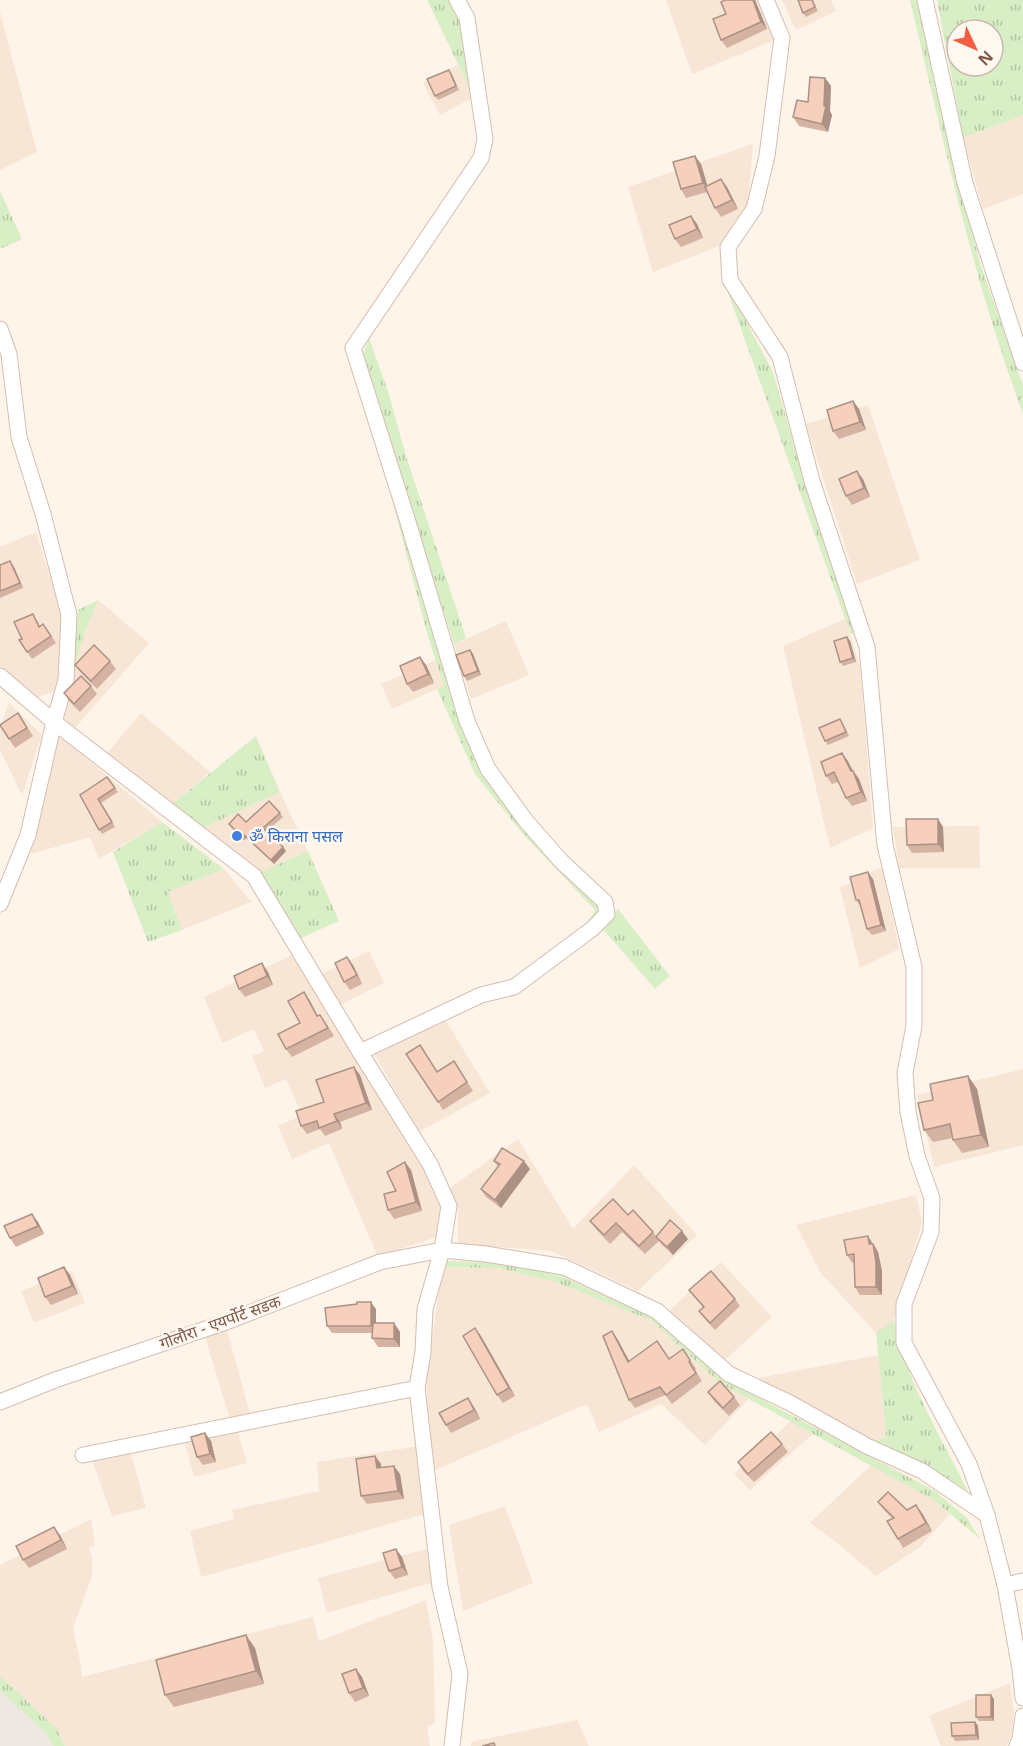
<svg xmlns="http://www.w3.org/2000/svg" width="1023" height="1746" font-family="'Open Sans','Noto Sans Devanagari',sans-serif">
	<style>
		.residential { fill: #f7e6d6 }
		.industrial { fill: #efe7e2 }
		.grass { fill: url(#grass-tufts); fill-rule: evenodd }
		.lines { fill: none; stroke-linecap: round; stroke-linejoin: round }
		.street-casing { stroke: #d5bdaf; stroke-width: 17 }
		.street { stroke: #fff; stroke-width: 15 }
		.wall { fill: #d4b3a3 }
		.shaded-wall { fill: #ac9284 }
		.building { fill: #f6d0bd; stroke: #ac9284; stroke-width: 1.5 }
		.shop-dot { fill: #3f7fe0; stroke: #fff8f1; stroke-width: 2 }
		.labels { text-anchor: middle; stroke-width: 5; stroke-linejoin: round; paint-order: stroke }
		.shop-label { font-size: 16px; fill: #366cbe; stroke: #fff8f1; text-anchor: start }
		.street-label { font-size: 16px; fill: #7c5849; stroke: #fff8f1 }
	</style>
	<defs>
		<pattern id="grass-tufts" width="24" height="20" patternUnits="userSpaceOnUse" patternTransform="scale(1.5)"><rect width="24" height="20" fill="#d8eec5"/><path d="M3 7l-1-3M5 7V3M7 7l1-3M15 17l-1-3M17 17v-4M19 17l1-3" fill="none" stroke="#b4c4a2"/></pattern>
	</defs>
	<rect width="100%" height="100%" fill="#fef4e9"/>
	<g class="residential">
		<polygon points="666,0 758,0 775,40 692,74"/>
		<polygon points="782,0 831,0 836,11 796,30"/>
		<polygon points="0,12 37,152 0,170"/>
		<polygon points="459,64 474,97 440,115 423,83"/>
		<polygon points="1023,115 1023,194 983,209 963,138"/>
		<polygon points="753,144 748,203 719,246 653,272 628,187"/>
		<polygon points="868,405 920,560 857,584 806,424"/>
		<polygon points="36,532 63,620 56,691 35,698 0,666 0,547"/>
		<polygon points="98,600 149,643 75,728 62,718 84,634"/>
		<polygon points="845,619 860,666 873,828 830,848 783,646"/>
		<polygon points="506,621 529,675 471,699 454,644"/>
		<polygon points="436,660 444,686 392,709 381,684"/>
		<polygon points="9,703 42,735 22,795 0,750 0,728"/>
		<polygon points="141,713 210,772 171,805 106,754"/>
		<polygon points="59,735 162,822 99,859 90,837 31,854 36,813"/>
		<polygon points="280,792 308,851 261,872 203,828"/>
		<polygon points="979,826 980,868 899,868 893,827"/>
		<polygon points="882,867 899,949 860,968 840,888"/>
		<polygon points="224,869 251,902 182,930 168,892"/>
		<polygon points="369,951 384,983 340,1005 322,974"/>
		<polygon points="294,954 425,1168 441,1204 439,1236 378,1257 329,1143 292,1159 278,1126 302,1115 286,1079 265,1088 252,1056 264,1051 254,1029 222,1043 204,997"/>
		<polygon points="444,1018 490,1093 419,1132 375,1055"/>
		<polygon points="1023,1069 1023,1145 934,1167 917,1095"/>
		<polygon points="518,1139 573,1229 634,1165 697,1235 638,1291 551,1251 458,1244 458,1209 450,1188"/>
		<polygon points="916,1195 922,1222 894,1320 876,1333 820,1272 796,1225"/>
		<polygon points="721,1262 772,1317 725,1360 669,1311"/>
		<polygon points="442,1267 498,1268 557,1282 652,1321 714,1378 727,1387 749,1399 705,1445 661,1404 599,1432 587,1404 435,1470 429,1422 426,1384"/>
		<polygon points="72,1271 85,1303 34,1323 21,1291"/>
		<polygon points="227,1330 250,1414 230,1419 205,1337"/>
		<polygon points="878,1355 886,1437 870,1442 758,1378"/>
		<polygon points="791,1421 813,1434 750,1490 734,1474"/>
		<polygon points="237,1430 247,1463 194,1477 184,1440"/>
		<polygon points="419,1446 425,1514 201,1577 190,1531 234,1519 232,1510 319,1491 317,1462"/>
		<polygon points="130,1450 146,1508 112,1516 91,1457"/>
		<polygon points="871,1465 934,1500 950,1514 920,1547 876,1576 835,1541 810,1523"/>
		<polygon points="505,1506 533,1583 463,1611 449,1525"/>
		<polygon points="91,1519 95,1546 89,1548 92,1557 92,1576 73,1628 81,1666 82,1677 313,1617 319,1641 426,1600 433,1639 435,1723 427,1727 430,1746 65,1746 56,1728 0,1676 0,1565"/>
		<polygon points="430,1548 434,1582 327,1613 318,1578"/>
		<polygon points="1010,1683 1014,1711 1012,1732 1007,1746 941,1746 929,1716"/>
		<polygon points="577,1720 589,1746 471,1746 471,1742"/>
	</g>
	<polygon class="industrial" points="0,1691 46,1733 53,1746 0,1746"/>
	<g class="grass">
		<polygon points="427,0 450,0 462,21 474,97"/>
		<path d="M910,0h7l31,141 32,122 43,122v29c-50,-134 -80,-275 -113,-414z"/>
		<path d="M937,0h86v115l-60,23zM957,30h36v36h-36z"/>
		<polygon points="0,191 22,239 0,249"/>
		<polygon points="722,276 773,372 801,469 854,633 851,635"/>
		<polygon points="369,338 388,391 406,456 466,638 454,644 362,358"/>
		<polygon points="393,503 403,522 483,771 600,903 601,915 514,983 501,986 586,926 595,910 523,834 475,774 437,689 444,686 427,633"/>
		<polygon points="98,600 84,634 71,682 78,610"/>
		<polygon points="256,736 280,792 203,828 171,805"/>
		<polygon points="162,822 224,869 168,892 182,930 148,942 113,852"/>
		<polygon points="308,851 339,921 301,938 261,872"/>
		<polygon points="618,909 670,976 655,989 601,927"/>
		<polygon points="446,1261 502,1262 561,1276 653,1318 731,1383 935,1491 967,1518 980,1539 934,1500 727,1387 714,1378 652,1321 556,1282 498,1268 442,1267"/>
		<path d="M894,1320c11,59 47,117 74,171l-41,-24 -57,-25 16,-5 -10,-104z"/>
		<polygon points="0,1676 56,1728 65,1746 53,1746 46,1733 0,1691"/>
	</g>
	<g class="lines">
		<g class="street-casing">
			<g id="street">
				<polyline points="766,0 782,38 767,156 754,209 728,247 730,280 780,357 812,481 867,647 885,845 914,967 914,1026 905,1073 908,1112 917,1156 932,1198 931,1232 904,1304 904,1343 969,1464 987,1515 1005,1585"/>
				<polyline points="925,0 965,183 1023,363"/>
				<polyline points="0,329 9,354 19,437 43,514 69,615 66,680 54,722 28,835 0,904"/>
				<polyline points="0,676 54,722 254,876 360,1052 430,1164 449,1206 442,1250 425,1309 423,1352 417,1388 440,1587 460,1674 452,1746"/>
				<polyline points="360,1052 481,995 514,987 592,929 607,914 605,902 561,861 526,821 488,769 467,721 408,522 353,348 481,158 485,139 467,18 457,0"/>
				<polyline points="0,1402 55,1380 226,1322 380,1262 442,1250 486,1254 564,1267 657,1311 729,1374 790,1403 867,1446 922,1471 987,1515"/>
				<polyline points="83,1455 417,1388"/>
				<polyline points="1023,1581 1005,1585 1020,1669 1023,1698"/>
				<polyline points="1017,1746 1020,1739 1023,1716"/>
			</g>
		</g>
		<use href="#street" class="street"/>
	</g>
	<g class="wall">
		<polygon points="725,0 755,0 767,29 727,48 721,40 726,14"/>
		<polygon points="813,0 818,11 806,17 803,13"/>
		<polygon points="449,70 452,74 459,90 438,100 435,96"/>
		<polygon points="825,78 831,86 830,111 832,115 828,132 799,126 793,117 808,102"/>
		<polygon points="695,156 701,164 707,186 727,187 738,209 721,217 715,208 707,192 686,198 681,189"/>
		<polygon points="691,216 697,224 703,238 681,247 675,239"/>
		<polygon points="853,401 859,409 866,430 839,439 833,431"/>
		<polygon points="863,479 870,497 852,505 846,496"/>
		<polygon points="10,561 14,567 23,588 0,598 0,565"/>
		<polygon points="37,620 40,626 43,624 56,643 32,659 19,640"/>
		<polygon points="847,637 850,641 856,662 843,666 840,662"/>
		<polygon points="470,650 473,654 481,675 467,681 464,676"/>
		<polygon points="420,657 426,665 434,683 413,692 407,684"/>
		<polygon points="110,661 116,669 97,689 81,673 75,665"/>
		<polygon points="91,686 97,694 80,712 70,702 64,693"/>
		<polygon points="18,713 33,736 15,748 0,725"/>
		<polygon points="843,723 849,736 828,745 825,741"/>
		<polygon points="842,753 859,779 867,801 852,806 846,798 838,782 832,784 826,776"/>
		<polygon points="107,777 118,792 101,803 115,827 102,834 80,795"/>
		<polygon points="280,813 283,817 266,832 283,847 286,851 274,864 246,838 244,840 232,828 229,824 246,822"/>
		<polygon points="938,819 943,827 944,852 912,853 907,845"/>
		<polygon points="873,879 886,931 872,935 867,929 861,907 856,900"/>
		<polygon points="347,957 353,965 362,984 350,990 344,982"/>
		<polygon points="268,972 273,985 245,997 239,989"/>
		<polygon points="304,992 310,1001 318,1016 326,1023 334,1036 292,1057 286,1049 300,1023"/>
		<polygon points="454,1061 473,1091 443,1110 438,1102 437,1072"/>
		<polygon points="360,1075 372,1110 340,1122 342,1129 325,1136 320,1129 307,1134 301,1126 324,1102"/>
		<polygon points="968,1076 977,1089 989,1147 962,1153 953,1140 953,1138 933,1142 924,1130 933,1100"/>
		<polygon points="494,1161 530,1169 501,1208 486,1197 481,1189 498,1167"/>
		<polygon points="411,1170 422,1211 394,1219 388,1210 396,1191"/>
		<polygon points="628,1215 653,1232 656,1236 688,1239 673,1255 662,1245 659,1241 645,1254 622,1232 610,1244 596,1229 590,1221"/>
		<polygon points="38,1222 44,1234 16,1247 10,1238"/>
		<polygon points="874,1244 878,1252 882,1271 882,1295 860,1295 855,1287 855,1263 852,1263 847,1255"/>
		<polygon points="64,1267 70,1275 78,1294 51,1305 45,1297"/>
		<polygon points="689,1290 735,1299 740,1306 715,1330 704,1318 699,1311 703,1307"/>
		<polygon points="376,1309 376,1323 394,1323 400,1332 400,1347 378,1347 372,1338 372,1333 332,1333 327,1326"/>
		<polygon points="612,1331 618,1340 629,1361 669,1359 683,1349 696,1369 695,1370 702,1381 672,1404 665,1395 635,1408 629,1400"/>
		<polygon points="481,1336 515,1396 503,1403 497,1395"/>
		<polygon points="708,1392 734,1397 740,1405 729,1416 714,1401"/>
		<polygon points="474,1407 480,1419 451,1433 446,1425"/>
		<polygon points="205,1433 211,1441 216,1462 203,1465 197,1457"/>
		<polygon points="782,1444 788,1452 754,1482 743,1471 738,1462"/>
		<polygon points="375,1456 381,1464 381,1468 400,1474 404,1499 367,1504 361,1496"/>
		<polygon points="878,1502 907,1510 922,1513 932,1531 903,1548 898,1539 892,1518 884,1510"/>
		<polygon points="60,1535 67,1549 29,1568 23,1560"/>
		<polygon points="402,1557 408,1575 395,1579 389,1571"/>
		<polygon points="255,1648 264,1684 174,1707 165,1695"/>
		<polygon points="356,1669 362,1677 369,1696 355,1702 349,1693"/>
		<polygon points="994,1699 994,1721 979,1721 976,1717"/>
		<polygon points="975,1722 978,1726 979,1740 955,1741 952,1736"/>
	</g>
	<g class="shaded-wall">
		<polygon points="753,0 755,0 767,29 761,22"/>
		<polygon points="825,78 831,86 830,111 832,115 828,132 822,124"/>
		<polygon points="695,156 701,164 709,191 703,183"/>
		<polygon points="721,179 727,187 738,209 732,200"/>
		<polygon points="691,216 697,224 703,238 697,229"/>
		<polygon points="853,401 859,409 866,430 860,422"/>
		<polygon points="857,471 863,479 870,497 864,488"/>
		<polygon points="10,561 14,567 23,588 20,583"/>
		<polygon points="847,637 850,641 856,662 853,658"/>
		<polygon points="470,650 473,654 481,675 478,671"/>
		<polygon points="420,657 426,665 434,683 428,674"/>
		<polygon points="842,753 848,761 853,772 853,771 859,779 867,801 861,792"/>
		<polygon points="938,819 943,827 944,852 938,844"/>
		<polygon points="243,834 246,838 244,840 241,836"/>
		<polygon points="283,847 286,851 274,864 271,860"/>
		<polygon points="868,872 873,879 886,931 881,925"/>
		<polygon points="347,957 353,965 362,984"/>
		<polygon points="262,963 268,972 273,985 267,976"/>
		<polygon points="304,992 310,1001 322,1025 317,1016"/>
		<polygon points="354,1067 360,1075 372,1110 366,1103"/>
		<polygon points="968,1076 977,1089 989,1147 981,1135"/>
		<polygon points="334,1114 340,1122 342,1129 337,1121"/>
		<polygon points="524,1161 530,1169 501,1208 495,1200"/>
		<polygon points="405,1162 411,1170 422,1211 416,1202"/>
		<polygon points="32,1214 38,1222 44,1234 38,1226"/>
		<polygon points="682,1231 688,1239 673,1255 667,1247"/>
		<polygon points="868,1236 878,1252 882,1271 882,1295 876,1287"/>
		<polygon points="64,1267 70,1275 78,1294 72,1286"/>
		<polygon points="371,1302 376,1309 376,1333 371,1326"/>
		<polygon points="394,1323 400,1332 400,1347 394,1339"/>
		<polygon points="475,1328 481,1336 515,1396 509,1388"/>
		<polygon points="612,1331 618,1340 634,1370 628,1362"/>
		<polygon points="468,1398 474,1407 480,1419 474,1410"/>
		<polygon points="205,1433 211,1441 216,1462 210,1454"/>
		<polygon points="375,1456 381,1464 382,1477 377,1468"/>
		<polygon points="394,1466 400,1474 404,1499 398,1491"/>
		<polygon points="916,1505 922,1513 932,1531 926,1523"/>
		<polygon points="54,1527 60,1535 67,1549 61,1540"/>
		<polygon points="396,1549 402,1557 408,1575 402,1567"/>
		<polygon points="246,1635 255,1648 264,1684 256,1671"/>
		<polygon points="356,1669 362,1677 369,1696 363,1688"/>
		<polygon points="991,1695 994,1699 994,1721 991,1717"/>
		<polygon points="975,1722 978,1726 979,1740 976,1735"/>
	</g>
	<g class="building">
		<polygon points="725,0 753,0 761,22 721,40 713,19 726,14 721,2"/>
		<polygon points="798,0 812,0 815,7 803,13"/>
		<polygon points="449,70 456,86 435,96 427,79"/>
		<polygon points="810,77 825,78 824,106 826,106 822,124 793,117 797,100 808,102"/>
		<polygon points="695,156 703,183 681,189 673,162"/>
		<polygon points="721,179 732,200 715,208 705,187"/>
		<polygon points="691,216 697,229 675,239 669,225"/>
		<polygon points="853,401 860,422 833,431 827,410"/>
		<polygon points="857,471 864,488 846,496 839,479"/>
		<polygon points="10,561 20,583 0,591 0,565"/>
		<polygon points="33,614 39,627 43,624 51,636 27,652 19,640 22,639 14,622"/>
		<polygon points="847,637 853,658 840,662 834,641"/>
		<polygon points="94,645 110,661 91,681 75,665"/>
		<polygon points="470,650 478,671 464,676 456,655"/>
		<polygon points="420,657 428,674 407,684 400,666"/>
		<polygon points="81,676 91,686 74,704 64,693"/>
		<polygon points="18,713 27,728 9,739 0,725"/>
		<polygon points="840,719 846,732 825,741 819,728"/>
		<polygon points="842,753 851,771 853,771 861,792 846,798 834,772 826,776 821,762"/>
		<polygon points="107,777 115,788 98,799 112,822 99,830 80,795"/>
		<polygon points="269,801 280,813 263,828 283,847 271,860 243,834 241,836 229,824 238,814 246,822"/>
		<polygon points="906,819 938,819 938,844 907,845"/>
		<polygon points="868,872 881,925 867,929 859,900 856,900 850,877"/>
		<polygon points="347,957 357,975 344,982 335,963"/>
		<polygon points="262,963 267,976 239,989 234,976"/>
		<polygon points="304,992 317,1016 320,1015 328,1028 286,1049 278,1034 300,1023 288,1001"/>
		<polygon points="420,1045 437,1072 454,1061 467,1082 438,1102 406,1054"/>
		<polygon points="354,1067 366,1103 334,1114 337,1121 319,1128 317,1121 301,1126 296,1111 324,1102 316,1080"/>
		<polygon points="968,1076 981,1135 953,1140 950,1124 924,1130 918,1103 933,1100 930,1084"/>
		<polygon points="502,1148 524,1161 495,1200 481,1189 500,1164 494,1161"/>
		<polygon points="405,1162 416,1202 388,1210 384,1194 396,1191 387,1172"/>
		<polygon points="613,1199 628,1215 633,1210 653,1232 639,1246 616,1223 604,1235 590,1221"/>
		<polygon points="32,1214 38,1226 10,1238 4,1226"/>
		<polygon points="670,1220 682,1231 667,1247 656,1237"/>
		<polygon points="868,1236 869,1244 873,1244 876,1263 876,1287 855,1287 854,1254 847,1255 844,1240"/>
		<polygon points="64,1267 72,1286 45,1297 38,1278"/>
		<polygon points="711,1271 735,1299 710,1323 699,1311 704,1307 689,1290"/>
		<polygon points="357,1302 371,1302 371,1326 327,1326 325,1308 357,1304"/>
		<polygon points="373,1323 394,1323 394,1339 372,1338"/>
		<polygon points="475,1328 509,1388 497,1395 463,1336"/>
		<polygon points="612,1331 628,1362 657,1341 669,1359 683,1349 690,1360 689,1362 696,1373 666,1395 660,1387 629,1400 603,1336"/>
		<polygon points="720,1381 734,1397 723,1408 708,1392"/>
		<polygon points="468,1398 474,1410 446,1425 439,1413"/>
		<polygon points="771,1432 782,1444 748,1474 738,1462"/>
		<polygon points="205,1433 210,1454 197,1457 191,1437"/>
		<polygon points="375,1456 377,1468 394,1466 398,1491 361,1496 356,1459"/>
		<polygon points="888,1492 907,1510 916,1505 926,1523 898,1539 887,1521 894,1518 878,1502"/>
		<polygon points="54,1527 61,1540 23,1560 16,1546"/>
		<polygon points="396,1549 402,1567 389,1571 383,1553"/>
		<polygon points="246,1635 256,1671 165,1695 156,1660"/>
		<polygon points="356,1669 363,1688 349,1693 342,1674"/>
		<rect x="976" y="1695" width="15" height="22"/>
		<polygon points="975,1722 976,1735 952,1736 951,1723"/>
		<polygon points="494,1743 495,1746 482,1746"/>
	</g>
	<circle class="shop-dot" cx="237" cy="836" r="6"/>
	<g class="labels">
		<g class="shop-label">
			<text x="249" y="842">ॐ किराना पसल</text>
		</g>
		<g class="street-label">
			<text transform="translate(220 1322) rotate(-20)" y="6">गोलौरा - एयर्पोर्ट सडक</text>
		</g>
	</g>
	<g transform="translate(975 48) rotate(134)"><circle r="28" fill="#fff8f1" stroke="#cbb8ae" stroke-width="1.5"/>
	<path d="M0-4.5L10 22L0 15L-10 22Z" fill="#f35e43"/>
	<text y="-9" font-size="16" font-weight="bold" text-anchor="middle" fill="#7c5849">N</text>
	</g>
</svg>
